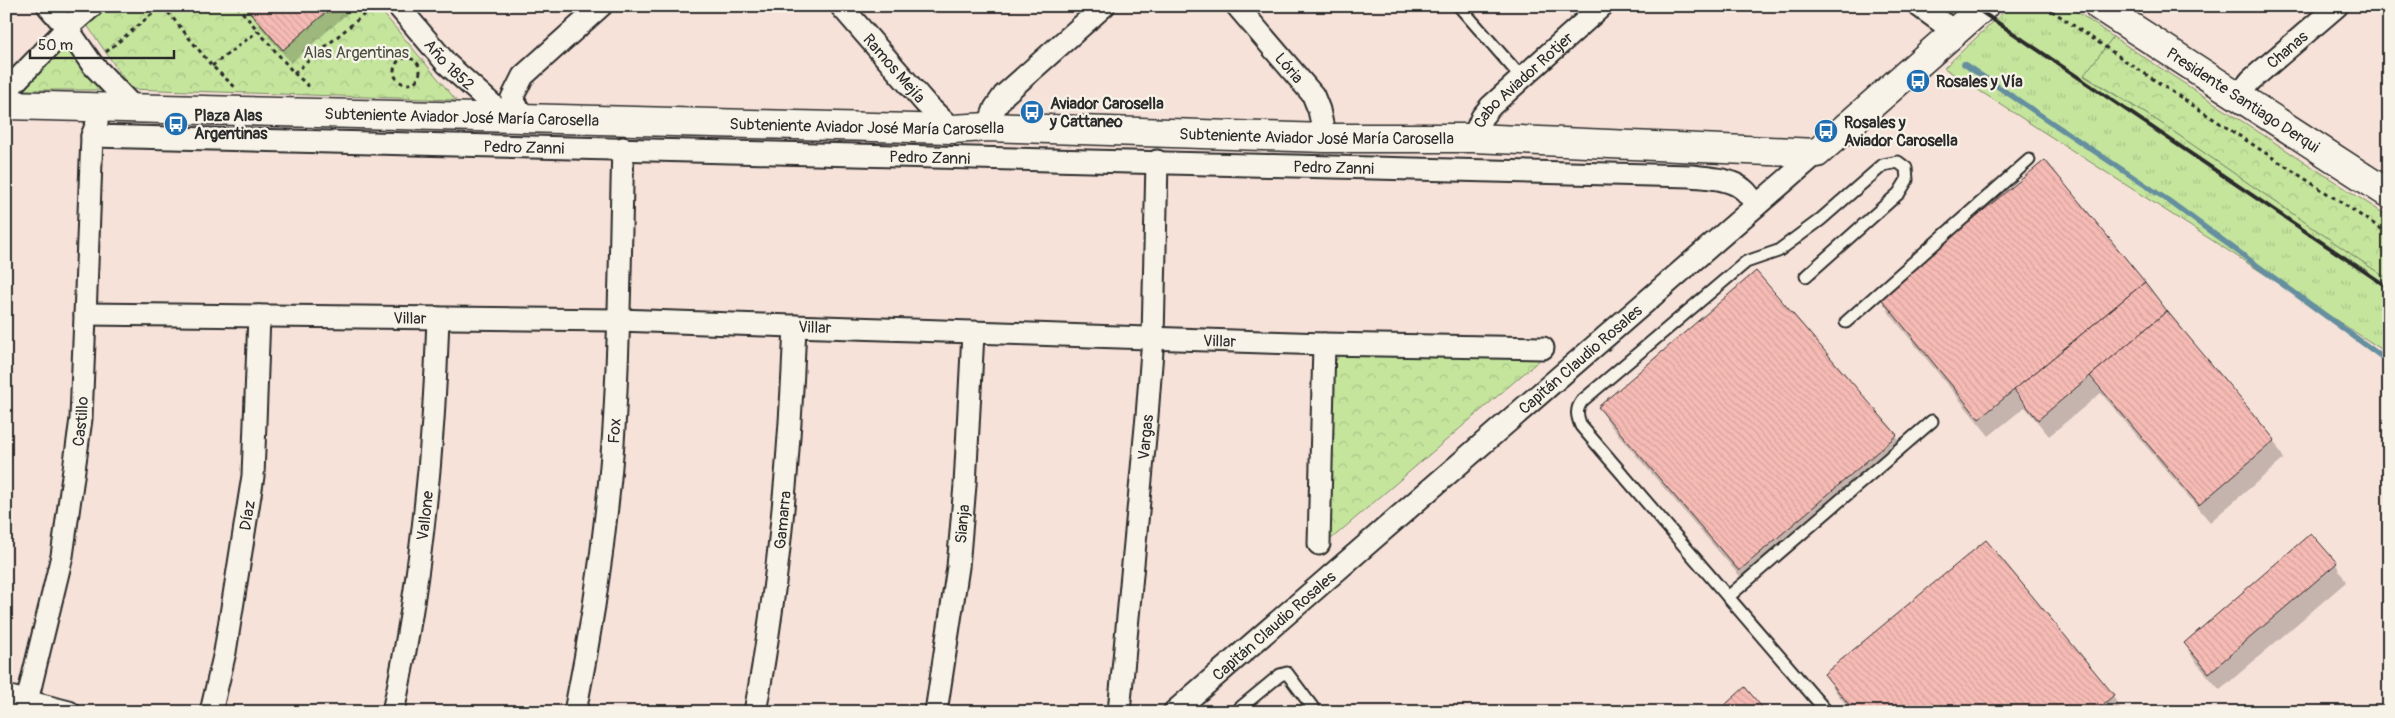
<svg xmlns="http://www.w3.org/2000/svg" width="2395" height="718" font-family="Pangolin,sans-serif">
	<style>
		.grass { fill: url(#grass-tufts); stroke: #788864 }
		.forest { fill: url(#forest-crowns); stroke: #788864 }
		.shadow { fill: #0003 }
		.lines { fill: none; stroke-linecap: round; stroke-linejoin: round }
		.stream { stroke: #658f9f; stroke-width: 5.5 }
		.building { fill: url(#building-back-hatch); stroke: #2b2b2b }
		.lane-casing { stroke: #2b2b2b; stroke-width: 15 }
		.street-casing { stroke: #2b2b2b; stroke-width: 25 }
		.secondary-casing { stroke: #2b2b2b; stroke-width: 31 }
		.path { stroke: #2b2b2b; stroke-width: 3; stroke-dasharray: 4 4; stroke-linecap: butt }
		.lane { stroke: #f7f3e8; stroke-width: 11 }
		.street { stroke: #f7f3e8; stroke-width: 21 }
		.secondary { stroke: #f7f3e8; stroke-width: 28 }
		.rail { stroke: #2b2b2b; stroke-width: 4 }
		.labels { text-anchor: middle; stroke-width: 4.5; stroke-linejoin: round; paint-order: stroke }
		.street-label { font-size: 16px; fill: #2b2b2b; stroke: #f7f3e8 }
		.park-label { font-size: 16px; fill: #4a5042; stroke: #f7f3e8 }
		.poi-label { font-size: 16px; font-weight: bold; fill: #2b2b2b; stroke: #f7f3e8; text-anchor: start }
	</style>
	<defs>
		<pattern id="grass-tufts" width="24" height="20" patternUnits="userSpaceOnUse" patternTransform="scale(1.25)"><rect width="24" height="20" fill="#c5e59d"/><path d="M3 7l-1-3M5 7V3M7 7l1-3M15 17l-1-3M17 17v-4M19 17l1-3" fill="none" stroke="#a9c587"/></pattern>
		<pattern id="forest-crowns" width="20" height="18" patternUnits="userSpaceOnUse" patternTransform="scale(1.25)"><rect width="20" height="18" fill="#c5e59d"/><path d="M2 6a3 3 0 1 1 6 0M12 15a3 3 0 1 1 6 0" fill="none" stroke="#a9c587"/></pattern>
		<pattern id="building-back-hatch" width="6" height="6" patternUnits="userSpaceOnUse" patternTransform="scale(1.25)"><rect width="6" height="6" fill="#f7bbb5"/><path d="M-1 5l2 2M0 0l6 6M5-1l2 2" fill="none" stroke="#d4a19c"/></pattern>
	</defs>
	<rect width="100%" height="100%" fill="#f7e2d9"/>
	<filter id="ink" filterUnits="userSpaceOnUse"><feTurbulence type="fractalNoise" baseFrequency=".02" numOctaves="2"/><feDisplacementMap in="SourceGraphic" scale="10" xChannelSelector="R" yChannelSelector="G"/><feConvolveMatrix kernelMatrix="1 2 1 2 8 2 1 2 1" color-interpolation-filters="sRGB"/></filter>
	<g filter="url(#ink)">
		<polygon class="grass" points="2010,6 2069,6 2113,37 2084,76 2161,123 2389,280 2389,354 1944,68"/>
		<g class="forest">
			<polygon points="108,6 244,6 283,50 333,6 377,6 456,100 131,89 87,25"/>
			<polygon points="2113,37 2389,217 2389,280 2161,123 2084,75"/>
			<polygon points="68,41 100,90 22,90"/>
			<polygon points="1352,351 1543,357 1330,540 1333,366 1339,355"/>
		</g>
		<g class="shadow">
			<polygon points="254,6 356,6 291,63 257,23 249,10"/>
			<polygon points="1880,296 2166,312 2274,441 2284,459 2210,522 2101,393 2049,436 2025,407 1989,436 1890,314"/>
			<polygon points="1600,408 1896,436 1906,453 1750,588 1610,425"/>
			<polygon points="2311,535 2336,564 2346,582 2220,690 2195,661 2185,644"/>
			<polygon points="1986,541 2113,696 2122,712 1852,712 1836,692 1826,674"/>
		</g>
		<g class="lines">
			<polyline class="stream" points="1964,64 2169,201 2389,362"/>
		</g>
		<g class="building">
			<polygon points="252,6 333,6 283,50 248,10"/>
			<polygon points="2045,160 2145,282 1979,419 1879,296"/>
			<polygon points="1756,271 1897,435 1739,571 1598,407"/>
			<polygon points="2145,282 2167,311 2038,420 2014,390"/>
			<polygon points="2167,311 2275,440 2199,505 2090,376"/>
			<polygon points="2311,533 2337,563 2209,673 2184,643"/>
			<polygon points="1986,540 2114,695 2095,712 1855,712 1824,674"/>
			<polygon points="1745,687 1766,712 1717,712"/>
		</g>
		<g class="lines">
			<g class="lane-casing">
				<g id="lane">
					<polyline points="1459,6 1522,78"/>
					<path d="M1806,276l93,-83 8,-13 -1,-12 -8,-6 -15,3 -63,55 -42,31 -32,11 -163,138c-8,9 -6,16 -2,26l246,286"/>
					<polyline points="1846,322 2029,160"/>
					<polyline points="1728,597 1932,421"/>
					<polyline points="1235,712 1280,675 1287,673 1316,712"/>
				</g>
			</g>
			<g class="street-casing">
				<g id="street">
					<polyline points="48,6 67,28 92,64 135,109"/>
					<path id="s1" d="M398,6l49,58 58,52"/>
					<path id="s2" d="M841,6l85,98 26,25"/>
					<path id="s3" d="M1237,6l76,89 6,15 6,28"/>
					<polyline points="1919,6 1955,32"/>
					<path id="s4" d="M2238,96l13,-16 86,-74"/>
					<polyline points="14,105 9,88 67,28 92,6"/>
					<polyline points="523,117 512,98 523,76 601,6"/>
					<polyline points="988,127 995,108 1004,95 1104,6"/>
					<path id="s5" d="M92,136l1599,40c17,2 40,2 53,14 5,4 9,11 12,16"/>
					<path id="s6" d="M1473,138l9,-21 9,-11 111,-100"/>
					<path id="s7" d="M85,314l533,6 706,24 219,4"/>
					<polyline points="1319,544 1324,344"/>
					<polyline points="6,696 69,712"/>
					<path id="s8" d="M27,701l35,-145 19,-137 11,-283 5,-13"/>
					<path id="s9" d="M211,712l14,-60 28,-176 6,-160"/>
					<path id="s10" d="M393,712c28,-130 41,-261 45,-394"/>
					<path id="s11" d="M575,712c18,-89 31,-179 38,-269 7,-98 7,-197 10,-295"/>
					<path id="s12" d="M755,712c24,-128 35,-256 40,-386"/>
					<path id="s13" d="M936,712l22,-145 7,-82 8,-152"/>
					<path id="s14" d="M1119,712l28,-296 6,-78 4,-177"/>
					<path id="s15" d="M1174,712l643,-559"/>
				</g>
			</g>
			<g class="secondary-casing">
				<g id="secondary">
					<path id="s16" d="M2099,6l290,188"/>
					<path id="s17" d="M6,105l946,24 36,-2 337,11h148l344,15 167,-147"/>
				</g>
			</g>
			<g class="path">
				<polyline points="163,6 212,66 236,88"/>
				<polyline points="237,6 294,73 374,6"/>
				<path d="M2045,6c113,78 229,152 344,228"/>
				<polyline points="106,52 162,6"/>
				<circle cx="407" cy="71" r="13"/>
				<polyline points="212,66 258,31"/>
				<polyline points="294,73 312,89"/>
			</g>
			<use href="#lane" class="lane"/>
			<use href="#street" class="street"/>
			<use href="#secondary" class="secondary"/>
			<polyline class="rail" points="1973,6 2389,288"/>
		</g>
	</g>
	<defs>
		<g id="bus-disc" transform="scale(1.25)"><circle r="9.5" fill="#1f6fb2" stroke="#f7f3e8"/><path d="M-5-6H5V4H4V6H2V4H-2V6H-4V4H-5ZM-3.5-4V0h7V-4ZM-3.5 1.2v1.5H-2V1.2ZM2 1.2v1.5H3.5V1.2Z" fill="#fff"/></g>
	</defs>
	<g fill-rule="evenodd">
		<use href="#bus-disc" x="1918" y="81"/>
		<use href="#bus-disc" x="1032" y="112"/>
		<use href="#bus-disc" x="176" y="124"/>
		<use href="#bus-disc" x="1826" y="131"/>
	</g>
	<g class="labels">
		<g class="street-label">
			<text dy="6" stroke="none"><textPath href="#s4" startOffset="68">Chanas</textPath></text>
			<text dy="6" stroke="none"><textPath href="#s1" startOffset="78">Año 1852</textPath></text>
			<text dy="6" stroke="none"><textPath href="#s3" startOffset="81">Lória</textPath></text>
			<text dy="6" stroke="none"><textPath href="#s2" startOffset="82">Ramos Mejía</textPath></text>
			<text dy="6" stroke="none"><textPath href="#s6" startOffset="78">Cabo Aviador Rotjer</textPath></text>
			<text dy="6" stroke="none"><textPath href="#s16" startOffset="172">Presidente Santiago Derqui</textPath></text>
			<text dy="6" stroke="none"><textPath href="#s17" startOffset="456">Subteniente Aviador José María Carosella</textPath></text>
			<text dy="6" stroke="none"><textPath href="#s17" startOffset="861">Subteniente Aviador José María Carosella</textPath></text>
			<text dy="6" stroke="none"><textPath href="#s17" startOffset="1311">Subteniente Aviador José María Carosella</textPath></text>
			<text dy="6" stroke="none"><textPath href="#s5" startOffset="432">Pedro Zanni</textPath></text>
			<text dy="6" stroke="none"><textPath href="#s5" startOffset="838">Pedro Zanni</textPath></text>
			<text dy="6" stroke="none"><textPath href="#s5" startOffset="1242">Pedro Zanni</textPath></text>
			<text dy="6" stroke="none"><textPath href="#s7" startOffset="325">Villar</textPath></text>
			<text dy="6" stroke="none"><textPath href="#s7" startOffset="730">Villar</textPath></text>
			<text dy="6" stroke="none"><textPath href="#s7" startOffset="1135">Villar</textPath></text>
			<text dy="6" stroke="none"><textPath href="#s15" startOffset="538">Capitán Claudio Rosales</textPath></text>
			<text dy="6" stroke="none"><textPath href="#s8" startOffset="285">Castillo</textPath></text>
			<text dy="6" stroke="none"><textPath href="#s11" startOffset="284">Fox</textPath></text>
			<text dy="6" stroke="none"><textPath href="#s14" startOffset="276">Vargas</textPath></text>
			<text dy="6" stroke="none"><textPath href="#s9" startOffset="200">Díaz</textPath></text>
			<text dy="6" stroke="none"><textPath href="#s10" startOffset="199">Vallone</textPath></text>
			<text dy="6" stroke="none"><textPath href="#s12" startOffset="194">Gamarra</textPath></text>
			<text dy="6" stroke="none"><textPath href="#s13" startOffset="190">Sianja</textPath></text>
			<text dy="6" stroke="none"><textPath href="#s15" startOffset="132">Capitán Claudio Rosales</textPath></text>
		</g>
		<g class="park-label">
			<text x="356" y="58">Alas Argentinas</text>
		</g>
		<g class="poi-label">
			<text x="1936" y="87">Rosales y Vía</text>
			<text x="1050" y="109">Aviador Carosella<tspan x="1050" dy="18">y Cattaneo</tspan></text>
			<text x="194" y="121">Plaza Alas<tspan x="194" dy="18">Argentinas</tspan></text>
			<text x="1844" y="128">Rosales y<tspan x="1844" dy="18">Aviador Carosella</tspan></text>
		</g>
	</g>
	<rect width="2395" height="718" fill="none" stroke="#f7f3e8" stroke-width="25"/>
	<rect x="12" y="12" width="2370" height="693" fill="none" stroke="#2b2b2b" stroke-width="2" filter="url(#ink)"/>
	<path d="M30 50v8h144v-8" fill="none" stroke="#2b2b2b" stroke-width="2.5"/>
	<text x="38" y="50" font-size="15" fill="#2b2b2b" stroke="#f7f3e8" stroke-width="4" paint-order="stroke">50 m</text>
</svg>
